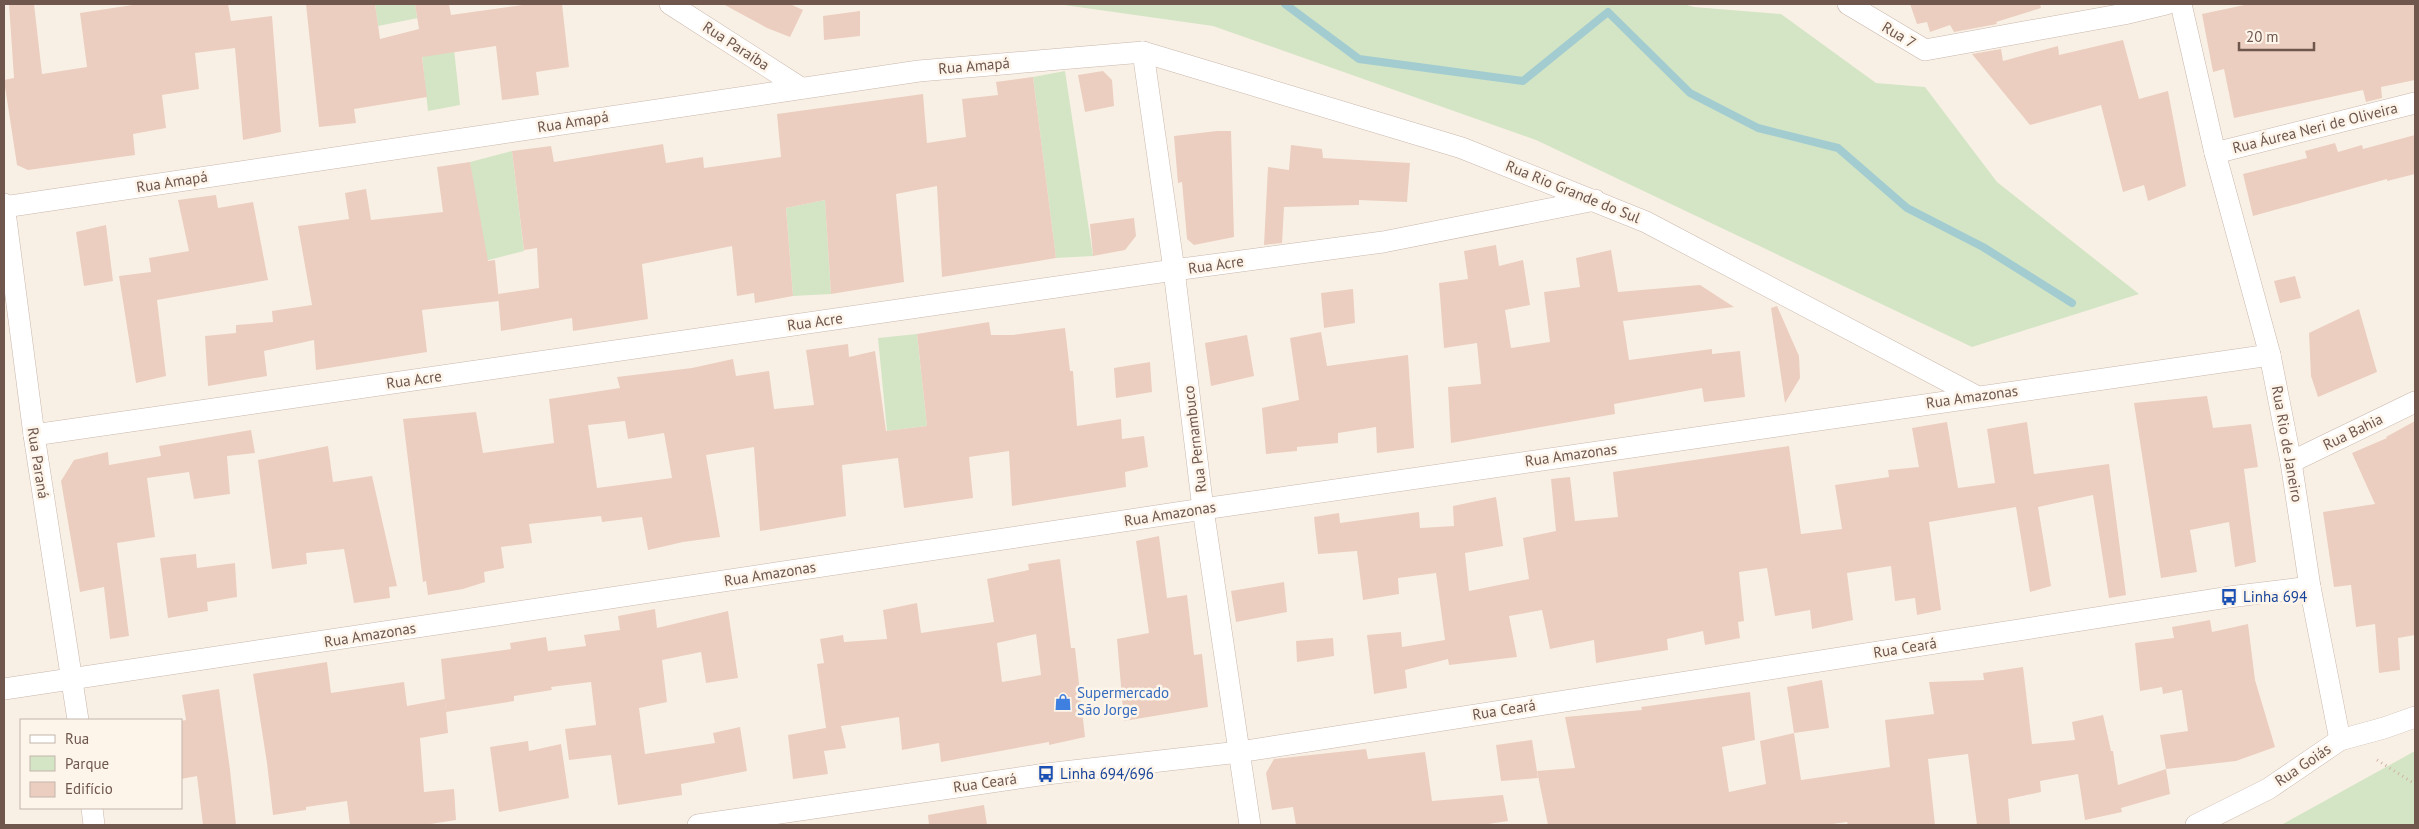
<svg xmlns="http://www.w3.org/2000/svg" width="2419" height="829" font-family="'PT Sans',sans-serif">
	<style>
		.green { fill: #d4e5c5 }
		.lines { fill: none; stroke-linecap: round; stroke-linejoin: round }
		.stream { stroke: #a3ccd1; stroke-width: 8 }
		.building { fill: #ebcebf; fill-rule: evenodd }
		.street-casing { stroke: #c9b7ac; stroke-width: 22 }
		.path { stroke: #d0b2a3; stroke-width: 3; stroke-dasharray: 1 4; stroke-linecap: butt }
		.street { stroke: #fff; stroke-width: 21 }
		.labels { text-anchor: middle; stroke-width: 5; stroke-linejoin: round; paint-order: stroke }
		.street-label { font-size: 15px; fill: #6f574d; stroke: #fdf4ea }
		.transit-label { font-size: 15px; fill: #164399; stroke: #fdf4ea; text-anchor: start }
		.shop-label { font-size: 15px; fill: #366cbe; stroke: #fdf4ea; text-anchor: start }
	</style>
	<rect width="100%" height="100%" fill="#f9f0e5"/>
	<g class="green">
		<polygon points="375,4 415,4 417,17 450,12 460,105 428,111 418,18 378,26"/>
		<polygon points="973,4 1683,4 1694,7 1781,14 1876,83 1925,87 1997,182 2139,294 1972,347 1536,140 1213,26 1064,5"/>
		<polygon points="1065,71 1093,256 1056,258 1033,77"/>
		<polygon points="512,151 524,251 485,261 470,162"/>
		<polygon points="825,200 831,294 793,296 786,208"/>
		<polygon points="917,334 927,426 887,431 878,338"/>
		<polygon points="2415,751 2415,825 2281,825"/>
	</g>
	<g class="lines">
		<polyline class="stream" points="1285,4 1359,59 1523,81 1608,12 1690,93 1758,128 1838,148 1907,208 1983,247 2072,303"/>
	</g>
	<g class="building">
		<polygon points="9,4 34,4 42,74 87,67 80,13 139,4 228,4 231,21 272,16 281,132 243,140 235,48 195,53 199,89 162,95 166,128 133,134 135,155 28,170 17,165 4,80 14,78"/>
		<polygon points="306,4 375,4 380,39 419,29 415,4 449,4 451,15 530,4 562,4 569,67 536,72 539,95 502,100 496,46 422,57 427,97 354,109 356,123 319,127"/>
		<polygon points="723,4 790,4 803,10 790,37 767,28"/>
		<polygon points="1910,4 2040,4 2041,8 1996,22 1997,24 1954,32 1950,25 1930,32 1927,22 1917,24"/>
		<polygon points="2249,4 2415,4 2415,80 2381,87 2382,98 2366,102 2363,90 2234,118 2224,69 2213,72 2202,14"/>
		<polygon points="860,11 860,36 824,40 823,16"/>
		<polygon points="2123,40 2139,99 2168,91 2186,186 2148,201 2144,185 2123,192 2101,105 2030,125 1972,54 2001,49 2003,61 2058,46 2059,55"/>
		<polygon points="1103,71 1112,80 1114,106 1085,112 1078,75"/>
		<polygon points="1033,77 1056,258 942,277 937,186 896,194 904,282 831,294 825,200 786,208 793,296 755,303 754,293 737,296 732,246 642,264 648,319 573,331 572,318 501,331 498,294 539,288 537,248 524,250 512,151 551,146 554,162 663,144 666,163 703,157 704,168 781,157 777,114 923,94 927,143 966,137 962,99 998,95 996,82"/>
		<polygon points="1217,131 1231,131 1234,237 1194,245 1187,239 1182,182 1178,183 1174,136"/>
		<polygon points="2415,135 2415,174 2387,181 2387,179 2253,216 2243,174 2307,158 2305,151 2335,143 2338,152 2362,145 2363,149"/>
		<polygon points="1291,145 1322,149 1323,158 1410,163 1407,202 1359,200 1359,205 1284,207 1282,243 1264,245 1268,167 1289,170"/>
		<polygon points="470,162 488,261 495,260 499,301 422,310 427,352 316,370 314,340 264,351 267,376 208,386 205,336 236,333 236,325 273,322 272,311 312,305 298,226 349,219 345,193 366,189 371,220 443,212 437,167"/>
		<polygon points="216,195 218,208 253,202 268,280 157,300 166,376 136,383 119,276 151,272 149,258 189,251 178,200"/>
		<polygon points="1134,218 1136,236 1125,250 1093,256 1090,224"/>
		<polygon points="106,225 113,281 84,286 76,232"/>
		<polygon points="1496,245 1499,266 1523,260 1530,305 1505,310 1511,348 1550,342 1544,292 1580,287 1576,258 1611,250 1618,292 1700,285 1734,307 1623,321 1629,360 1712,349 1712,354 1740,351 1745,397 1704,402 1702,388 1614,404 1615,414 1451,443 1448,387 1481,384 1477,343 1444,348 1439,283 1468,279 1464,251"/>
		<polygon points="2295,276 2301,298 2280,303 2274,281"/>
		<polygon points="1353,289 1355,323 1324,328 1321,293"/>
		<polygon points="1777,306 1799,356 1800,378 1785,403 1771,308"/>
		<polygon points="2359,309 2377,372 2318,397 2311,376 2309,333"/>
		<path d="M989,322l2,13h22l52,-7 5,43h3l4,55 44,-7 1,20 22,-3 4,31 -23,5 1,15 -114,19 -3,-55 -40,6 4,41 -69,10 -6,-50 -56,7 4,51 -86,15 -6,-84 -48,8 14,82 -37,5 -35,8 -6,-33 -40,5 -1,-6 -72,8 3,19 -31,4 3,21 -20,4 1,10 -22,7 -35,6 -2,-14 -3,1 -20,-163 73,-7 7,41 71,-10 -5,-44 71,-11 -3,-11 75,-9 41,-9 3,17 33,-5 5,38 40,-4 -8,-55 42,-6 1,13 26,-6 11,80 41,-5 -10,-92zM625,421l3,18 36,-6 8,45 -75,10 -9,-63z"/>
		<polygon points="1321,332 1327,366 1408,355 1414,448 1377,453 1376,427 1338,433 1338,443 1297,447 1297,451 1266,454 1262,408 1299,400 1290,338"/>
		<polygon points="1247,335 1254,376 1211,386 1205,343"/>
		<polygon points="1150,362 1152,392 1116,398 1114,368"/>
		<polygon points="2207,396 2213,428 2251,424 2258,467 2244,469 2256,562 2235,567 2229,522 2190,530 2197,572 2161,578 2134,403"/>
		<polygon points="2415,421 2415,635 2398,638 2400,670 2379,673 2375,624 2356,627 2351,585 2334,587 2323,512 2375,504 2352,453 2387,438 2386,437"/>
		<polygon points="1947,422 1958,488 1995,483 1987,429 2027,422 2034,474 2109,464 2126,595 2109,598 2093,495 2038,507 2051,586 2030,592 2016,507 1929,522 1941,610 1917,615 1915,598 1895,601 1891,566 1847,573 1853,620 1812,629 1810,610 1775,616 1767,568 1739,572 1744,621 1738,622 1740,638 1705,645 1703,631 1667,639 1668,650 1596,663 1594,640 1550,649 1542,610 1509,616 1517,657 1449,665 1448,659 1405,670 1407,688 1374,694 1367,635 1401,632 1402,647 1445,640 1436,573 1398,578 1399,594 1363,600 1357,551 1318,554 1314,517 1339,513 1340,523 1419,512 1420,528 1454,526 1453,506 1496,497 1503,546 1465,553 1469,591 1529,579 1523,538 1556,531 1551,479 1570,477 1575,521 1618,517 1613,472 1789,446 1801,534 1842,529 1835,485 1889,477 1888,470 1919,467 1912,428"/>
		<polygon points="251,430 255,453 227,456 230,494 194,499 189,472 147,478 155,537 117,543 129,636 110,639 104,587 80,592 61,481 74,460 108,452 109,465 161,456 159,446"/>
		<polygon points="328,446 333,482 372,476 397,586 389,587 390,598 354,603 344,549 306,553 307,564 272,569 258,460"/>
		<polygon points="1159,536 1167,598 1187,595 1194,655 1202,654 1208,707 1124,721 1117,639 1149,633 1136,541"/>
		<polygon points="196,554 197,568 235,563 237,597 207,602 208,611 168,618 160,558"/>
		<path d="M1060,559l11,89h4l10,89 -36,8v-3l-108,20 -2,-19 -37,7 -3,-33 -58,9 5,22 -22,3 4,23 -35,5 -5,-44 43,-8 -5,1 -9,-64 7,-1 -4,-24 23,-4 1,7 43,-3 -4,-29 34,-7 4,30 73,-11 -7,-43 42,-9 -1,-6zM1036,634l5,41 -39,7 -5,-39z"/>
		<polygon points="1284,582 1287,612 1236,622 1231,591"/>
		<polygon points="655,609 657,628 728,611 738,678 706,683 701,652 662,660 667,702 639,708 645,754 715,743 713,733 740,727 747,771 681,784 682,795 618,805 611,755 569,760 565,729 596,725 591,682 551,687 552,690 514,696 514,701 446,712 441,659 511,649 510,643 546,637 548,651 586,646 584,635 620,630 618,616"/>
		<polygon points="2210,620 2212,632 2248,624 2255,680 2275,747 2236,761 2166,769 2160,735 2188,731 2182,690 2163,694 2162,687 2140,691 2135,643 2174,638 2172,627"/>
		<polygon points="1333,638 1334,656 1297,662 1296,641"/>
		<polygon points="327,662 331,693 404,682 407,706 445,699 448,733 420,738 424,792 454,789 456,820 424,825 350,825 347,801 306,807 306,810 273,815 267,763 253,674"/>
		<polygon points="2023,667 2032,744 2075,740 2072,722 2103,715 2111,751 2113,751 2118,785 2166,769 2170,794 2121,808 2122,812 2085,820 2078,774 2040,781 2041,792 2008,799 2010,825 1977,825 1968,754 1928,759 1935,825 1848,825 1847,822 1825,825 1548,825 1537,771 1575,768 1565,717 1642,710 1641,707 1750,692 1755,740 1722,747 1729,792 1766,784 1760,741 1794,733 1801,780 1890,767 1885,720 1934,714 1929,682 1984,680 1983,673"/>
		<polygon points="1822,680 1829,728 1794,733 1787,687"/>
		<polygon points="219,689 230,770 236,825 203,825 197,776 181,779 181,721 186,720 182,695"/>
		<polygon points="1532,740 1538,778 1501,781 1496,745"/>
		<polygon points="528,741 529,751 561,744 569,798 499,812 490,747"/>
		<polygon points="1366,749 1368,759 1425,752 1432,801 1503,795 1508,821 1482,825 1296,825 1293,807 1272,810 1266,773 1274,759"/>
		<polygon points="984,805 987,825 929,825 928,815"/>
	</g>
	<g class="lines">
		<g class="street-casing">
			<g id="street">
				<polyline points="670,4 801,88"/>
				<polyline points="1848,4 1925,50 2124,14 2166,4"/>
				<polyline points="2181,4 2215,153 2270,355 2291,462 2310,587 2340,740"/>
				<polyline points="1143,52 1174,270 1203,509 1250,825"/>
				<polyline points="2215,153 2415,103"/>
				<polyline points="4,204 34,435 78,720"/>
				<polyline points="4,207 919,71 1143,52 1462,148 1646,222 1976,396"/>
				<polyline points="34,435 1174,270 1383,242 1595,200"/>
				<polyline points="2291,462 2415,402"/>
				<polyline points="4,689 1203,509 2270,355"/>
				<polyline points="92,808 94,825"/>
				<polyline points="698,825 1046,774 1239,752 2229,597 2310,587"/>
				<polyline points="2196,825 2268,789 2340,740 2384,728 2415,717"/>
			</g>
		</g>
		<polyline class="path" points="2377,760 2415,784"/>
		<use href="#street" class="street"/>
	</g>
	<defs>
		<g id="bus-bare" transform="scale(1.35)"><path d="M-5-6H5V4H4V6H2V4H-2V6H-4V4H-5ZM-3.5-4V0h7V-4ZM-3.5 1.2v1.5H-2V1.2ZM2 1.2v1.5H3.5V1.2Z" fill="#1a4fb4" stroke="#fdf4ea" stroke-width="2.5" paint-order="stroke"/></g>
		<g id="shop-bare" transform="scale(1.35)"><path d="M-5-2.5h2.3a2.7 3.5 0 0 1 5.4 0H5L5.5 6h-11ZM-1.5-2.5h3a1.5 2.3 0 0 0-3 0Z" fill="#3f7fe0" stroke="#fdf4ea" stroke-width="2.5" paint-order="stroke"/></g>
	</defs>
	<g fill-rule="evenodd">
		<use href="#bus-bare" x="2229" y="597"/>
		<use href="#shop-bare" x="1063" y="702"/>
		<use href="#bus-bare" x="1046" y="774"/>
	</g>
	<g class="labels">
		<g class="street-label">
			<text transform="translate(1899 35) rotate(31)" y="5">Rua 7</text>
			<text transform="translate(736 46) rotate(33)" y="5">Rua Paraíba</text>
			<text transform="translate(974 66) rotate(-5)" y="5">Rua Amapá</text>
			<text transform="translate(573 122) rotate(-9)" y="5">Rua Amapá</text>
			<text transform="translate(2315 128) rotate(-14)" y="5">Rua Áurea Neri de Oliveira</text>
			<text transform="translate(172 182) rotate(-9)" y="5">Rua Amapá</text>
			<text transform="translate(1573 192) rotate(22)" y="5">Rua Rio Grande do Sul</text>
			<text transform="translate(1216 265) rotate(-8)" y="5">Rua Acre</text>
			<text transform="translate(815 322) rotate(-8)" y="5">Rua Acre</text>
			<text transform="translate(414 380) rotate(-8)" y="5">Rua Acre</text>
			<text transform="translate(1972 397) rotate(-8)" y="5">Rua Amazonas</text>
			<text transform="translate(2353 432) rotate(-26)" y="5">Rua Bahia</text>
			<text transform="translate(1195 439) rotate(-97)" y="5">Rua Pernambuco</text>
			<text transform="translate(2287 444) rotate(80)" y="5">Rua Rio de Janeiro</text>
			<text transform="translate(1571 455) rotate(-8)" y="5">Rua Amazonas</text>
			<text transform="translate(38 463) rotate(81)" y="5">Rua Paraná</text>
			<text transform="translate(1170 514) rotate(-9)" y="5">Rua Amazonas</text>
			<text transform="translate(770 574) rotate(-9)" y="5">Rua Amazonas</text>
			<text transform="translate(370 635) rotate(-9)" y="5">Rua Amazonas</text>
			<text transform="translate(1905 648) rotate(-9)" y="5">Rua Ceará</text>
			<text transform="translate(1504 710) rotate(-9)" y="5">Rua Ceará</text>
			<text transform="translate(2303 765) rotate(-34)" y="5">Rua Goiás</text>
			<text transform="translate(985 783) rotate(-8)" y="5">Rua Ceará</text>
		</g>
		<g class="transit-label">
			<text x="2243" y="602">Linha 694</text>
			<text x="1060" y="779">Linha 694/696</text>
		</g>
		<g class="shop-label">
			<text x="1077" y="698">Supermercado<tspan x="1077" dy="17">São Jorge</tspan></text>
		</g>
	</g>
	<rect width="2419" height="829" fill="none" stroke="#6f574d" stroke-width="10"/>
	<rect x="20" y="719" width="162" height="90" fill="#fdf4ea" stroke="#c4b5ab"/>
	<rect x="30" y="735" width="25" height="8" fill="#ffffff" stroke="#c4b5ab"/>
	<text x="65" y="744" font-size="15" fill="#6f574d">Rua</text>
	<rect x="30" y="756" width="25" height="15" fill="#d4e5c5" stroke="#c4b5ab"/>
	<text x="65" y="769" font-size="15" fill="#6f574d">Parque</text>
	<rect x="30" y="782" width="25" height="15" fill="#ebcebf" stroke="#c4b5ab"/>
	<text x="65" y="794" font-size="15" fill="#6f574d">Edifício</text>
	<path d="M2239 42v8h75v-8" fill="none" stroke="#6f574d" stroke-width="2.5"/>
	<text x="2246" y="42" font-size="15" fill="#6f574d" stroke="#fdf4ea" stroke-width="4" paint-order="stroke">20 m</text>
</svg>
